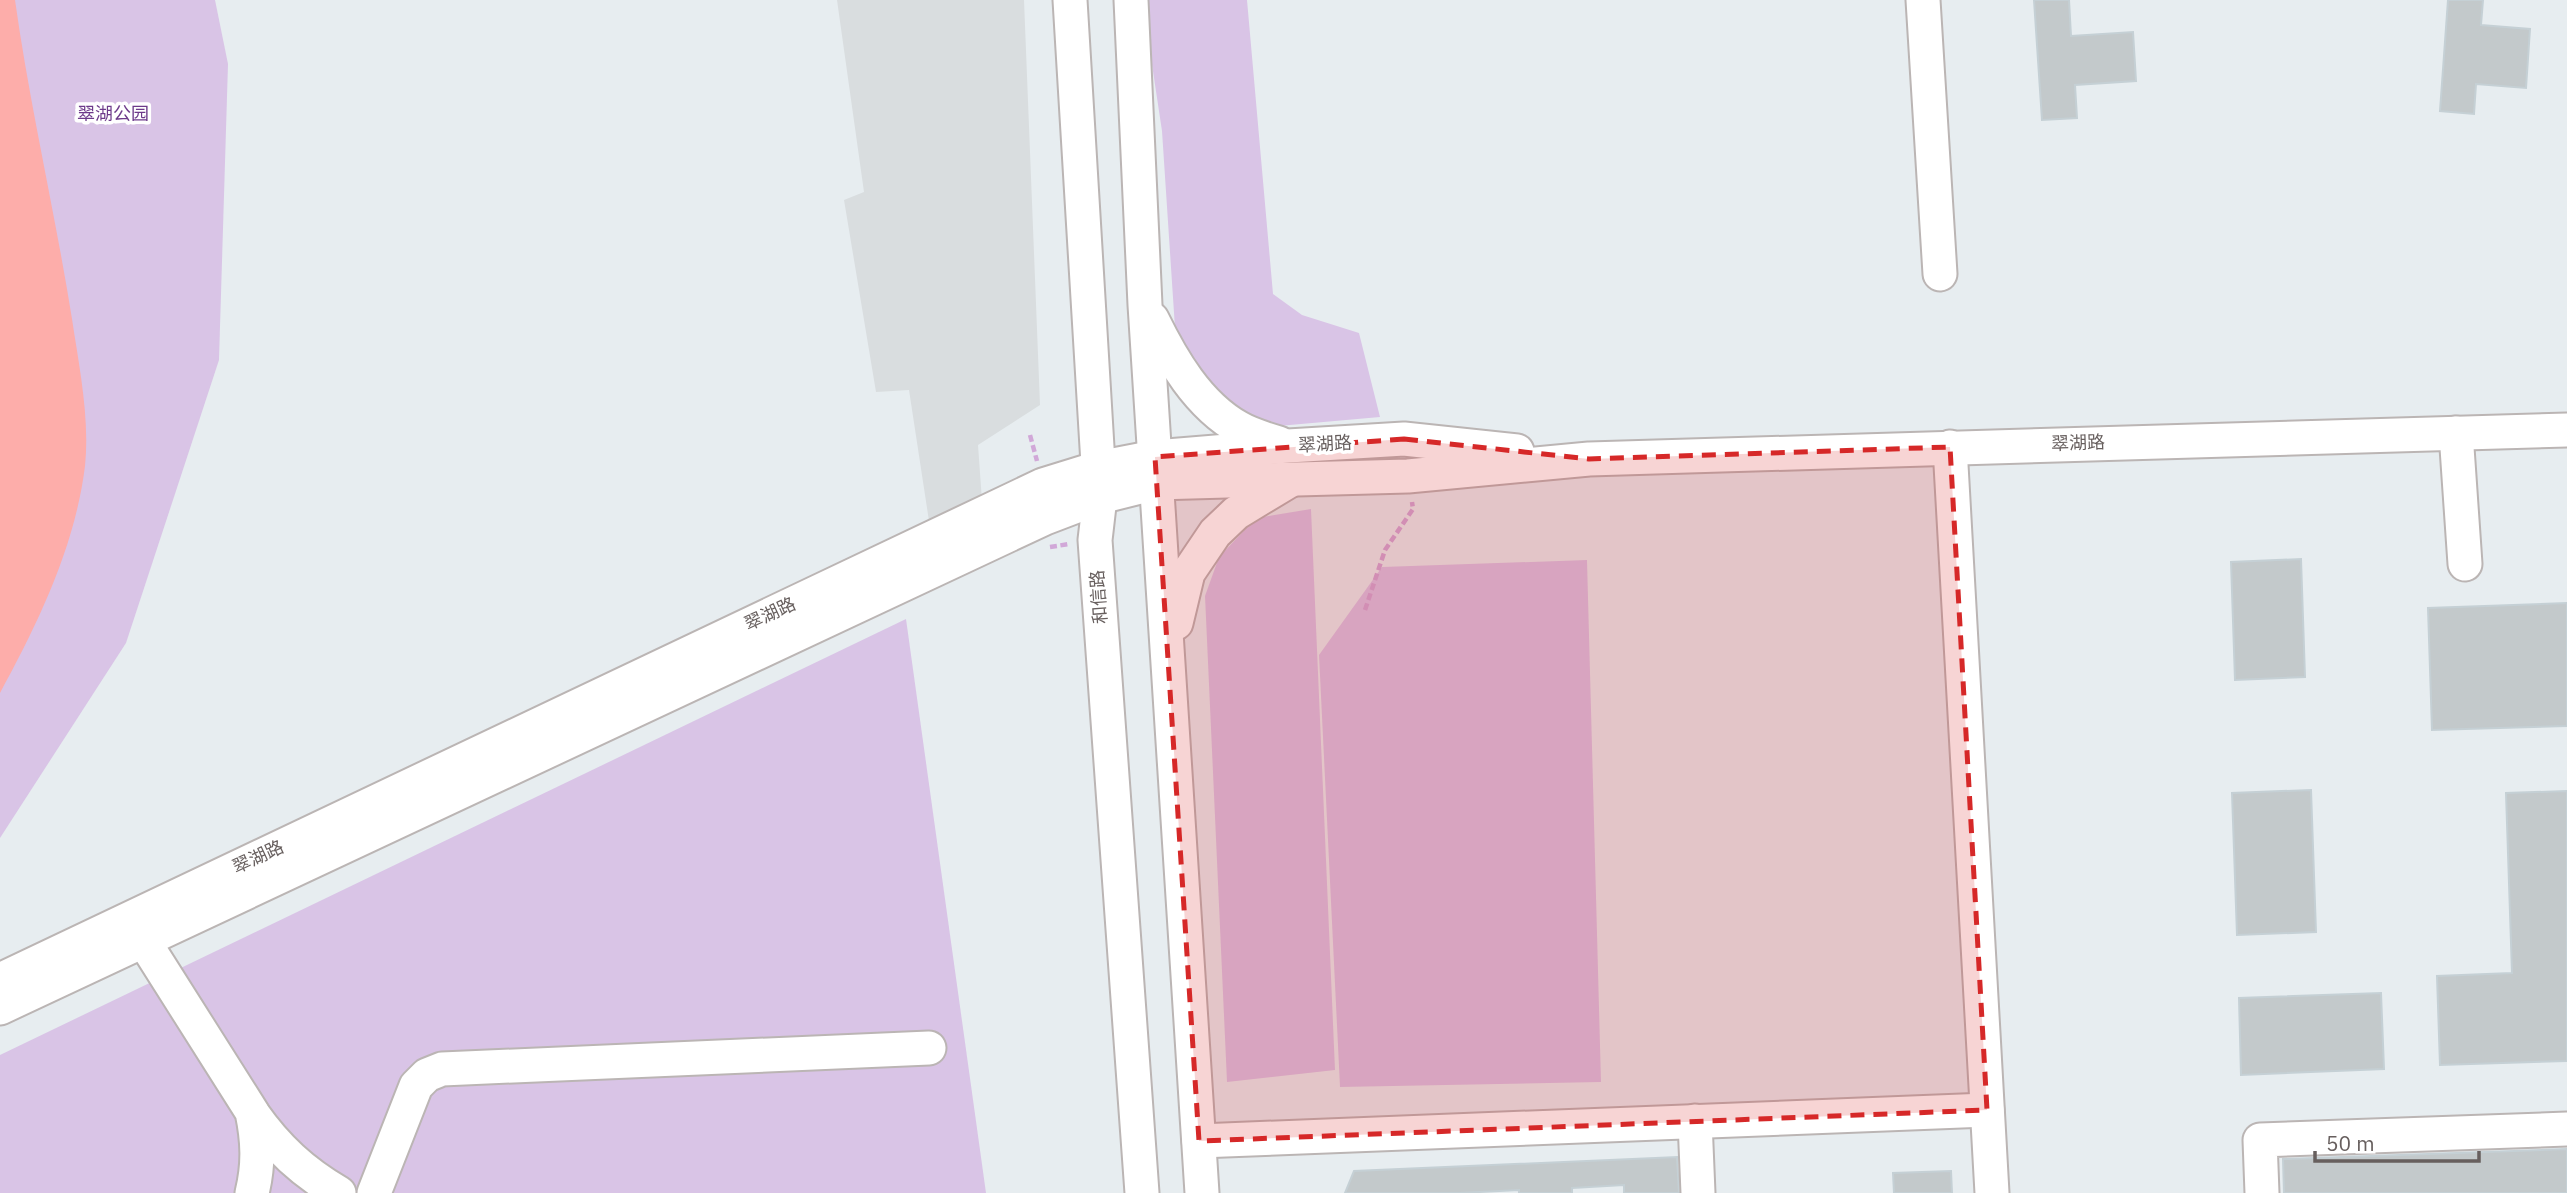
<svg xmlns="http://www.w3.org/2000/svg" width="2567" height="1193" font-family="'IBM Plex Sans','Noto Sans SC',sans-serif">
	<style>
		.industrial { fill: #d9dddf }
		.green { fill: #d9c4e6 }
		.water { fill: #fdadaa }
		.building { fill: #c3c9cb; stroke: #c5d0d5; stroke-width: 2 }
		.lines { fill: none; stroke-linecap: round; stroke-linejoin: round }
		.minor-casing { stroke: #bbb5b4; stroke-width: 37 }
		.path { stroke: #d1a8d8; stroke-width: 4.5; stroke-dasharray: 7 3.5; stroke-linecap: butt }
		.minor { stroke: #fff; stroke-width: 33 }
		.marked { fill: #d62828; fill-opacity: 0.2; stroke: #d62828; stroke-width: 5; stroke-dasharray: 14 9; stroke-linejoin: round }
		.labels { text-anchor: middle; stroke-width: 7; stroke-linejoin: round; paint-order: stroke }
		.park-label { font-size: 18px; fill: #6d3a8a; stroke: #fff }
		.street-label { font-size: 18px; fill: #675f5e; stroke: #fff }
	</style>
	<rect width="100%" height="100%" fill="#e7edf0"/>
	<polygon class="industrial" points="837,0 1024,0 1040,405 978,445 982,501 929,521 909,390 876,392 844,200 864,192"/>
	<g class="green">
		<polygon points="0,0 215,0 228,64 219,360 126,643 0,838"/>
		<polygon points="1148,0 1247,0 1273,294 1302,315 1359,333 1380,417 1268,427 1232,414 1176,343 1162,131 1151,58"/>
		<polygon points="1311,509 1335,1070 1227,1082 1205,596 1219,557 1256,518"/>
		<polygon points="1587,560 1601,1082 1340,1087 1319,655 1382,567"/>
		<polygon points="906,619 986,1193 0,1193 0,1055"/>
	</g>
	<path class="water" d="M0,0h15c15,107 40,212 57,319 7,47 18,99 13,147 -10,81 -47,157 -85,227z"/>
	<g class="building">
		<polygon points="2034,0 2069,0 2071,36 2133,32 2136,81 2075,85 2077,118 2042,120"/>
		<polygon points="2448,0 2483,0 2481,25 2530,29 2526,88 2476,84 2474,114 2440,111"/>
		<polygon points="2301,559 2305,677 2235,680 2231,562"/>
		<polygon points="2567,603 2567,726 2432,730 2428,608"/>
		<polygon points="2311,790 2316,932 2237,935 2232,793"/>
		<polygon points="2567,791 2567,1061 2440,1065 2437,976 2512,973 2506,793"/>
		<polygon points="2381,993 2384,1069 2241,1075 2239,998"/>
		<polygon points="2567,1149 2567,1193 2284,1193 2283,1159"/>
		<polygon points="1677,1157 1679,1193 1624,1193 1624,1185 1572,1188 1572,1193 1519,1193 1519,1190 1460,1193 1345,1193 1354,1171"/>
		<polygon points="1951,1171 1952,1193 1894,1193 1893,1173"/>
	</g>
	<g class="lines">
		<g class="minor-casing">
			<g id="minor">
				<polyline points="1070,0 1100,497 1095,540 1142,1193"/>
				<polyline points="1131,0 1145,305 1202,1193"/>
				<polyline points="1923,0 1940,274"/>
				<path d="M1152,319c20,41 46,86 87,109 12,7 26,11 40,15"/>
				<polyline points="2456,433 2465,564"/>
				<polyline points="1950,447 1992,1193"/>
				<polyline points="1176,623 1188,573 1215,533 1236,513 1289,481"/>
				<path d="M133,924l119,188c6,29 7,52 0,81"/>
				<polyline points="0,980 1043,485 1098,468 1155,457 1288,446 1404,439 1517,451"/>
				<polyline points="0,1008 1045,518 1100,497 1156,483 1408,476 1589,459 2567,430"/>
				<path d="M253,1114c24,34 50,58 86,79"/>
				<polyline points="1695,1121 1698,1193"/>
				<polyline points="1199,1141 1987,1110"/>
				<polyline points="374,1193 416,1086 427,1075 442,1069 929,1048"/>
				<polyline points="2262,1193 2260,1140 2567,1129"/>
			</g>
		</g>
		<g class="path">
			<polyline points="1030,435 1037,461"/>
			<polyline points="1050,547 1069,544"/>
			<polyline points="1365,610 1385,550 1413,509 1412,502"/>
		</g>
		<use href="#minor" class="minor"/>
	</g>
	<path class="marked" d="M1404,439l185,20 361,-12 37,663 -788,31 -44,-684z"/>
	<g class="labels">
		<g class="park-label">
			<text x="113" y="120">翠湖公园</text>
		</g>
		<g class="street-label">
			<text transform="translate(2078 443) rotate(-2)" y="6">翠湖路</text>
			<text transform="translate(1325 444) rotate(-3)" y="6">翠湖路</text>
			<text transform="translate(1099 597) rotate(-94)" y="6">和信路</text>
			<text transform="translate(770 614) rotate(-25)" y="6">翠湖路</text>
			<text transform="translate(258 857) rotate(-25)" y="6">翠湖路</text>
		</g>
	</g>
	<path d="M2315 1151v10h164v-10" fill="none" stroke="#675f5e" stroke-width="3.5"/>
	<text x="2326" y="1151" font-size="21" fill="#675f5e" stroke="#ffffff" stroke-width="5" paint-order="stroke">50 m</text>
</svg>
